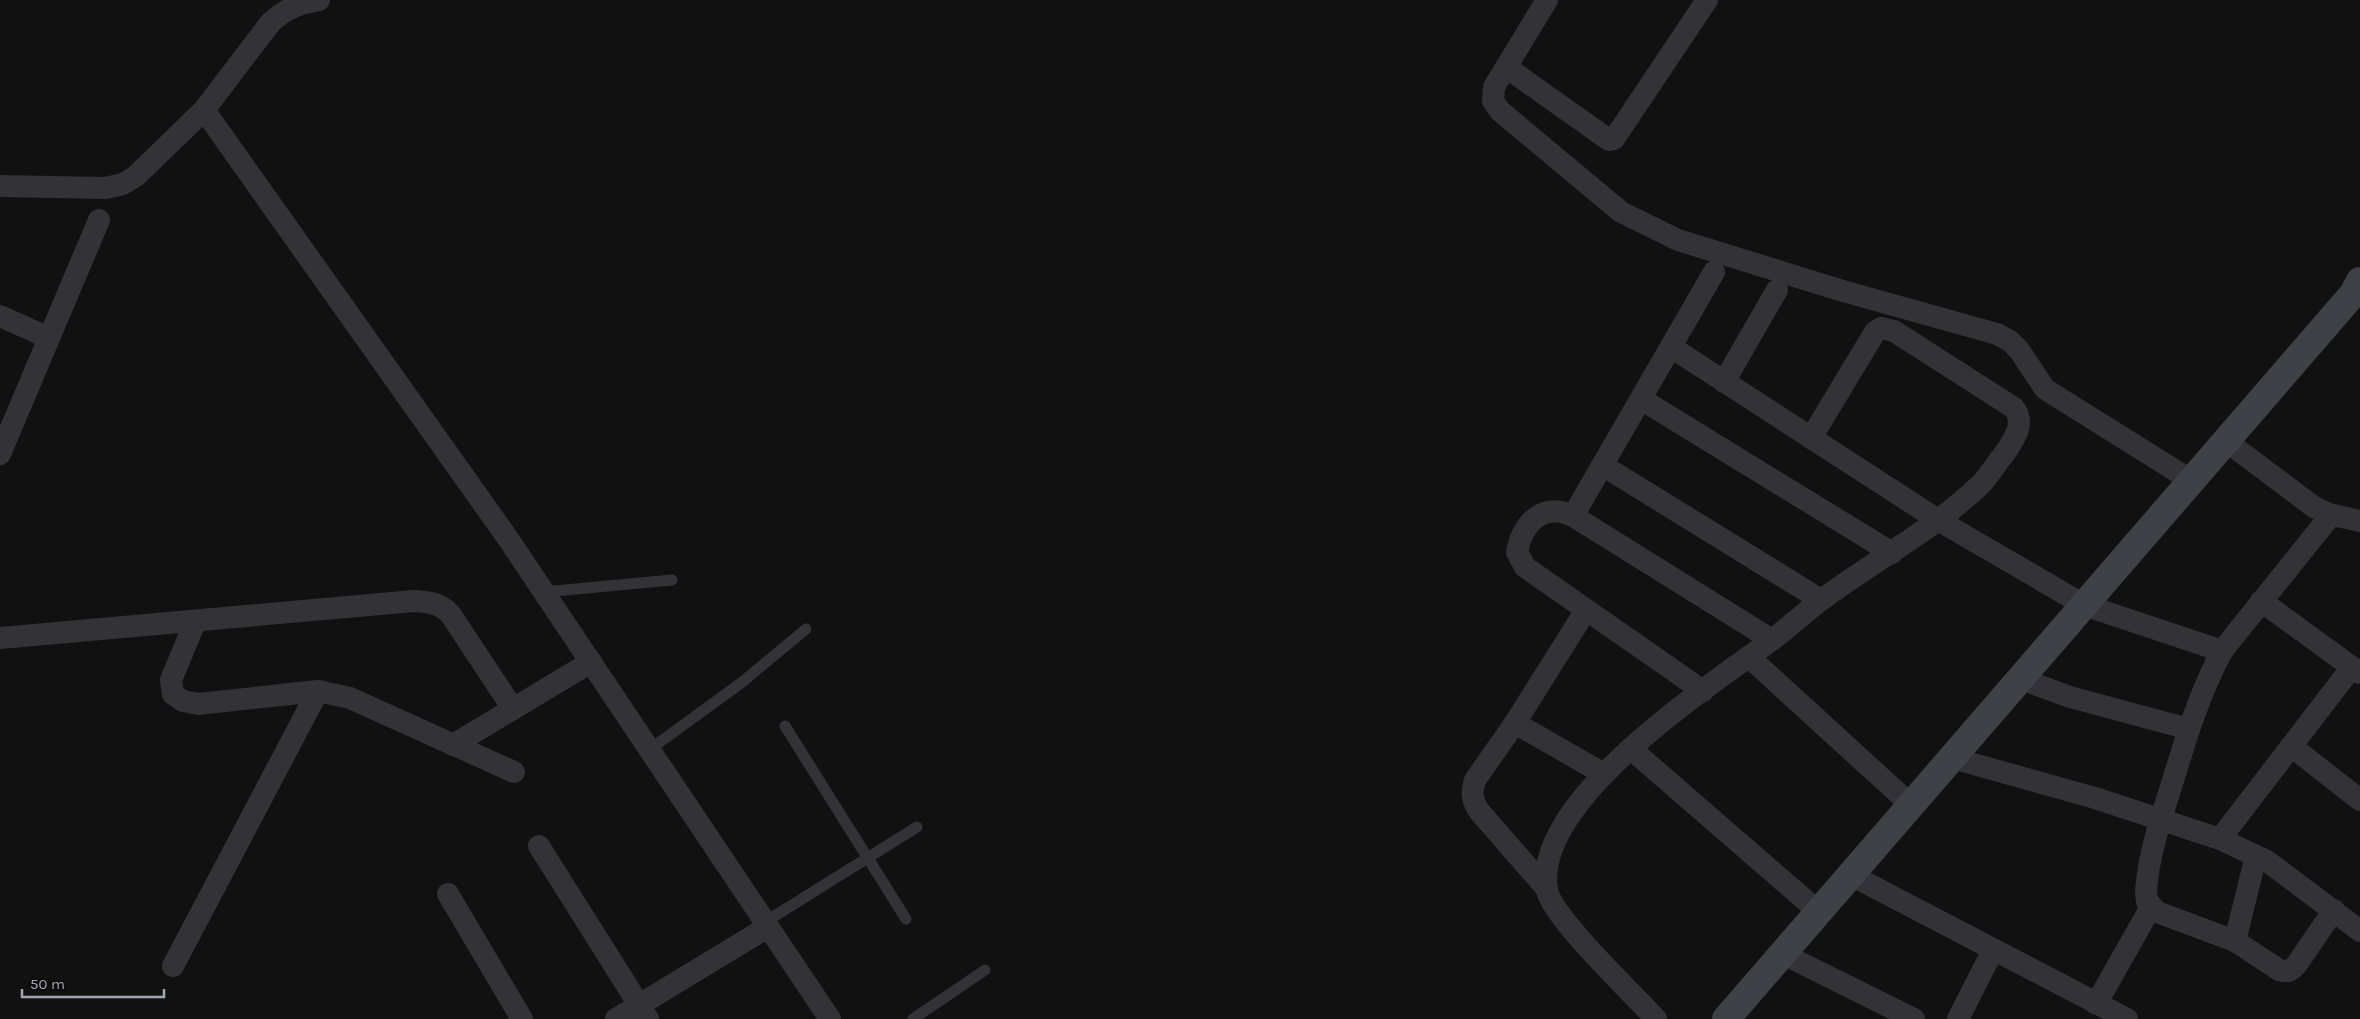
<svg xmlns="http://www.w3.org/2000/svg" width="2360" height="1019" font-family="Karla,sans-serif">
	<style>
		.lines { fill: none; stroke-linecap: round; stroke-linejoin: round }
		.lane { stroke: #323237; stroke-width: 11 }
		.street { stroke: #323237; stroke-width: 22 }
		.secondary { stroke: #404147; stroke-width: 28 }
	</style>
	<rect width="100%" height="100%" fill="#111112"/>
	<g class="lines">
		<g class="lane">
			<polyline points="544,592 672,580"/>
			<polyline points="785,726 906,919"/>
			<polyline points="649,750 741,683 806,629"/>
			<polyline points="765,922 917,827"/>
			<polyline points="913,1019 985,970"/>
		</g>
		<g class="street">
			<polyline points="1547,0 1494,87 1493,101 1500,111 1621,212 1678,240 1843,291 1997,334 2010,341 2019,350 2045,389 2192,481"/>
			<polyline points="1506,67 1609,140 1614,139 1707,0"/>
			<polyline points="204,110 509,540 830,1019"/>
			<path d="M0,186l106,2 17,-4 13,-8 68,-66 67,-88c15,-13 28,-19 48,-22"/>
			<polyline points="0,316 49,338"/>
			<polyline points="1671,347 1938,520 2084,605 2222,651"/>
			<polyline points="1724,382 1777,290"/>
			<polyline points="1641,399 1892,553"/>
			<polyline points="2226,441 2314,507 2329,514 2360,521"/>
			<polyline points="0,454 99,220"/>
			<polyline points="1602,465 1821,600"/>
			<path d="M2331,515l-109,136c-23,43 -37,90 -51,136 -11,34 -23,70 -25,105l1,9 10,11 78,29 44,29c9,3 12,1 18,-6l37,-54"/>
			<polyline points="1573,516 1714,272"/>
			<polyline points="2261,601 2360,673"/>
			<polyline points="195,622 171,680 173,694 183,701 198,704 318,691 350,698 514,772"/>
			<path d="M0,638l414,-37c15,1 27,2 37,14l62,94"/>
			<polyline points="1749,657 1911,805"/>
			<polyline points="2021,679 2070,697 2189,729"/>
			<path d="M1703,691l-178,-124 -8,-15c6,-30 26,-50 56,-36l199,124"/>
			<polyline points="1515,723 1604,774"/>
			<polyline points="453,745 591,662"/>
			<polyline points="2291,746 2360,800"/>
			<polyline points="1631,749 1819,912"/>
			<polyline points="1952,758 2095,798 2220,839 2267,861 2360,931"/>
			<polyline points="2220,839 2352,667"/>
			<polyline points="539,846 648,1019"/>
			<polyline points="1851,875 2127,1019"/>
			<path d="M1547,889l-68,-78c-7,-11 -8,-18 -4,-31l40,-57 71,-113"/>
			<polyline points="448,894 522,1019"/>
			<polyline points="2235,941 2256,856"/>
			<polyline points="1783,954 1914,1019"/>
			<polyline points="173,966 318,691"/>
			<polyline points="2096,1004 2151,907"/>
			<polyline points="616,1019 768,927"/>
			<path d="M1656,1019c-22,-24 -105,-103 -109,-129 -15,-89 160,-202 222,-248 18,-13 34,-28 51,-41 53,-40 112,-70 160,-116 9,-9 16,-21 24,-31 10,-14 22,-31 10,-46l-120,-77 -13,-3 -6,4 -64,106"/>
			<polyline points="1958,1019 1993,950"/>
		</g>
		<polyline class="secondary" points="1726,1019 2353,294 2360,281"/>
	</g>
	<path d="M22 989v8h142v-8" fill="none" stroke="#a2a6b3" stroke-width="2.5"/>
	<text x="30" y="989" font-size="15" fill="#a2a6b3" stroke="#0c0c0d" stroke-width="4" paint-order="stroke">50 m</text>
</svg>
